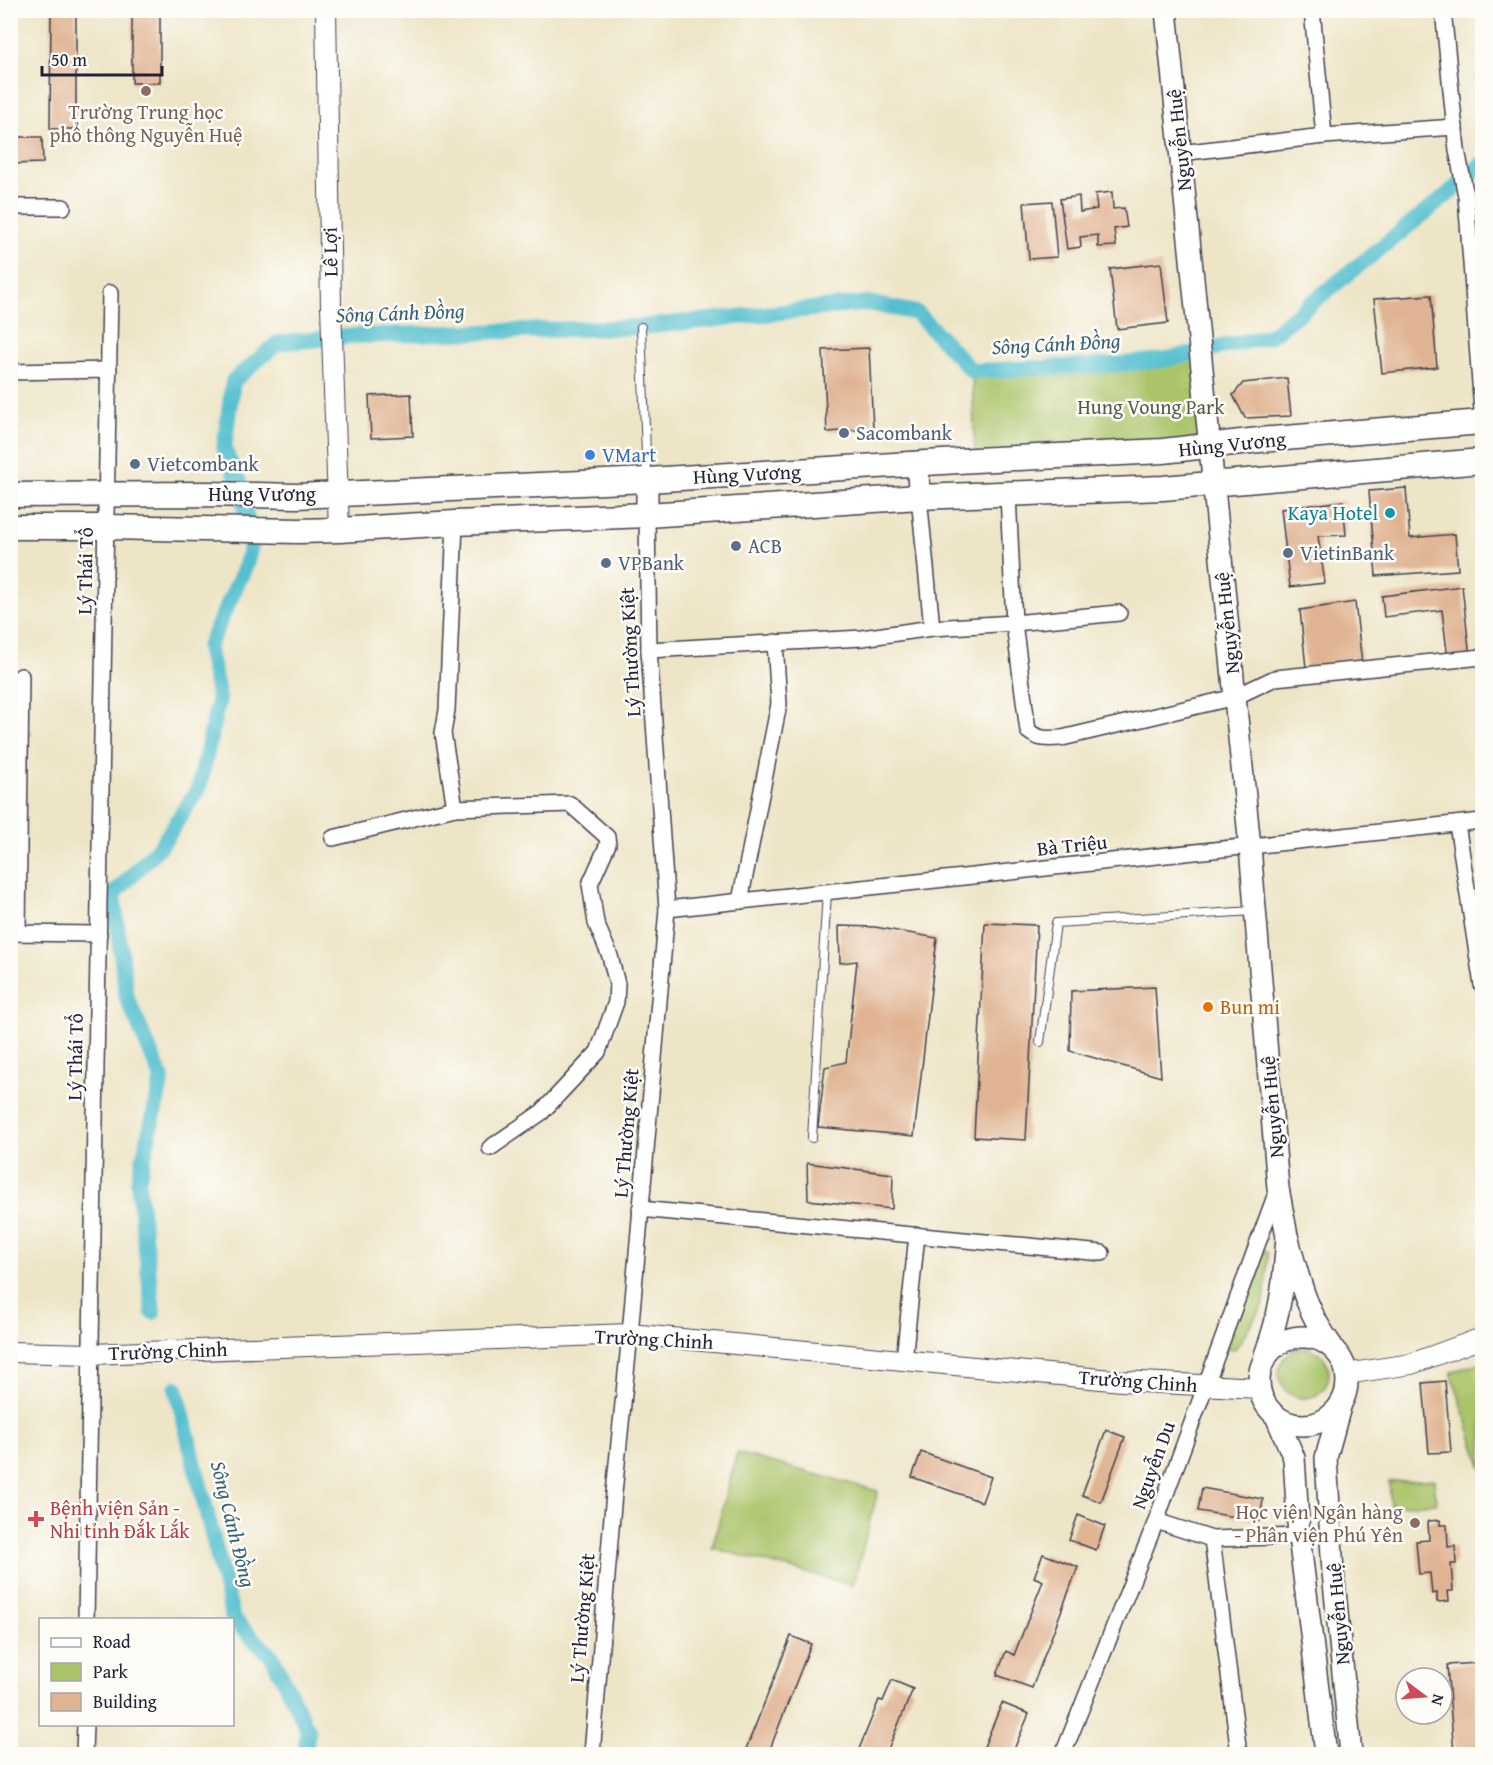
<svg xmlns="http://www.w3.org/2000/svg" width="1493" height="1765" font-family="'Gentium Book Plus',serif">
	<style>
		.green { fill: #abc46a; stroke: #667352; stroke-width: 1.5 }
		.lines { fill: none; stroke-linecap: round; stroke-linejoin: round }
		.canal { stroke: #54bfcf; stroke-width: 16 }
		.building { fill: #e0b392 }
		.service-casing { stroke: #413f50; stroke-width: 10 }
		.minor-casing { stroke: #413f50; stroke-width: 18 }
		.tertiary-casing { stroke: #413f50; stroke-width: 22 }
		.secondary-casing { stroke: #413f50; stroke-width: 24 }
		.primary-casing { stroke: #413f50; stroke-width: 27 }
		.service { stroke: #fff; stroke-width: 8 }
		.minor { stroke: #fff; stroke-width: 15 }
		.tertiary { stroke: #fff; stroke-width: 20 }
		.secondary { stroke: #fff; stroke-width: 21 }
		.primary { stroke: #fff; stroke-width: 24 }
		.education-dot { fill: #8d6e63; stroke: #fdfcf7; stroke-width: 2 }
		.service-dot { fill: #5c6f8a; stroke: #fdfcf7; stroke-width: 2 }
		.shop-dot { fill: #3f7fe0; stroke: #fdfcf7; stroke-width: 2 }
		.culture-dot { fill: #0f9aa8; stroke: #fdfcf7; stroke-width: 2 }
		.food-dot { fill: #e8710a; stroke: #fdfcf7; stroke-width: 2 }
		.health-dot { fill: #e0444e; stroke: #fdfcf7; stroke-width: 2 }
		.labels { text-anchor: middle; stroke-width: 5; stroke-linejoin: round; paint-order: stroke }
		.education-label { font-size: 20px; fill: #785e54; stroke: #fdfcf7 }
		.street-label { font-size: 20px; fill: #22223b; stroke: #fdfcf7 }
		.park-label { font-size: 20px; fill: #525b4b; stroke: #fdfcf7 }
		.service-label { font-size: 20px; fill: #4e5e75; stroke: #fdfcf7; text-anchor: start }
		.shop-label { font-size: 20px; fill: #366cbe; stroke: #fdfcf7; text-anchor: start }
		.culture-label { font-size: 20px; fill: #0d838f; stroke: #fdfcf7; text-anchor: end }
		.food-label { font-size: 20px; fill: #c56008; stroke: #fdfcf7; text-anchor: start }
		.health-label { font-size: 20px; fill: #be3a42; stroke: #fdfcf7; text-anchor: start }
		.water-label { font-size: 21px; font-style: italic; fill: #366176; stroke: #fdfcf7 }
	</style>
	<rect width="100%" height="100%" fill="#fdfcf7"/>
	<filter id="ink" filterUnits="userSpaceOnUse"><feTurbulence type="fractalNoise" baseFrequency=".0167" numOctaves="2"/><feDisplacementMap in="SourceGraphic" scale="12" xChannelSelector="R" yChannelSelector="G"/><feConvolveMatrix kernelMatrix="1 2 1 2 8 2 1 2 1" color-interpolation-filters="sRGB"/></filter>
	<filter id="wash" filterUnits="userSpaceOnUse"><feTurbulence type="fractalNoise" baseFrequency=".008" numOctaves="4" result="noise"/><feDisplacementMap in="SourceGraphic" scale="24" xChannelSelector="R" yChannelSelector="G"/><feGaussianBlur stdDeviation="1.35" result="paint"/><feColorMatrix in="noise" values="0 0 0 0 0 0 0 0 0 0 0 0 0 0 0 0 0 1.4 0 .05"/><feComposite in="paint" operator="in"/></filter>
	<g filter="url(#wash)">
		<rect width="100%" height="100%" fill="#eee5c7"/>
		<g class="green">
			<polygon points="1198,350 1208,445 975,460 972,371 1111,365 1163,360"/>
			<polygon points="1264,1250 1267,1252 1268,1257 1264,1303 1238,1345 1235,1349 1228,1348 1224,1343 1260,1253"/>
			<circle cx="1304" cy="1373" r="25"/>
			<polygon points="1482,1362 1482,1469 1451,1372"/>
			<polygon points="737,1453 878,1491 853,1585 712,1548"/>
			<polygon points="1434,1479 1436,1503 1391,1506 1389,1482"/>
		</g>
		<g class="lines">
			<g class="canal">
				<polyline points="153,1312 138,1182 162,1079 127,998 113,895 162,844 199,788 219,698 208,647 246,565 252,542 239,482 224,449 233,381 278,343 352,336 641,327 868,303 917,313 972,371 1111,365 1163,360 1270,336 1446,196 1482,164"/>
				<polyline points="176,1388 233,1619 273,1658 308,1730 305,1754"/>
			</g>
		</g>
		<g id="blocks">
			<g class="building">
				<polygon points="51,10 105,10 105,13 76,13 76,129 50,129"/>
				<rect x="132" y="10" width="28" height="73"/>
				<polygon points="10,137 42,137 43,163 10,164"/>
				<polygon points="1112,192 1113,209 1124,208 1127,227 1114,229 1116,246 1098,247 1098,235 1080,237 1081,247 1067,249 1060,199 1079,196 1080,212 1097,209 1095,194"/>
				<polygon points="1052,201 1057,257 1029,259 1024,203"/>
				<polygon points="1161,263 1168,323 1117,329 1110,269"/>
				<polygon points="1431,295 1437,367 1382,373 1374,299"/>
				<polygon points="869,348 873,429 827,432 823,350"/>
				<polygon points="1287,378 1291,416 1245,418 1233,395 1243,383"/>
				<polygon points="411,394 413,436 371,438 369,396"/>
				<polygon points="1406,488 1410,538 1455,534 1458,570 1376,576 1369,491"/>
				<polygon points="1343,501 1346,535 1318,536 1325,583 1290,587 1281,509"/>
				<polygon points="1462,586 1470,657 1448,660 1442,610 1384,617 1382,596"/>
				<polygon points="1355,602 1362,664 1306,668 1300,610"/>
				<polygon points="985,923 1037,925 1026,1140 974,1137"/>
				<polygon points="839,926 875,927 937,938 914,1136 818,1127 825,1067 846,1062 857,961 840,963"/>
				<polygon points="1155,987 1161,1077 1070,1051 1071,991"/>
				<polygon points="807,1163 893,1174 892,1209 808,1200"/>
				<polygon points="1445,1381 1451,1452 1429,1453 1423,1383"/>
				<polygon points="1106,1430 1125,1437 1101,1502 1082,1495"/>
				<polygon points="921,1452 991,1477 982,1502 912,1477"/>
				<polygon points="1202,1488 1263,1499 1260,1521 1198,1511"/>
				<polygon points="1078,1515 1105,1526 1096,1550 1069,1540"/>
				<polygon points="1440,1520 1440,1525 1447,1525 1448,1547 1455,1546 1456,1564 1451,1564 1453,1591 1448,1591 1449,1601 1437,1602 1437,1593 1432,1594 1430,1573 1419,1574 1416,1541 1429,1540 1428,1521"/>
				<polygon points="1043,1554 1078,1567 1032,1688 997,1675 1006,1651 1014,1655 1043,1581 1034,1577"/>
				<polygon points="791,1636 811,1644 768,1754 758,1754 746,1749"/>
				<polygon points="1478,1663 1482,1717 1482,1754 1454,1754 1447,1665"/>
				<polygon points="892,1680 913,1689 886,1754 857,1754 879,1700 883,1701"/>
				<polygon points="1002,1703 1029,1714 1012,1754 981,1754"/>
			</g>
		</g>
	</g>
	<g filter="url(#ink)">
		<use href="#blocks" fill-opacity="0" stroke="#413f50" stroke-width="1.5"/>
		<g class="lines">
			<g class="service-casing">
				<g id="service">
					<polyline points="641,327 647,478"/>
					<polyline points="1040,1042 1056,923 1254,911"/>
					<polyline points="812,1138 827,892"/>
				</g>
			</g>
			<g class="minor-casing">
				<g id="minor">
					<polyline points="1312,10 1324,136"/>
					<polyline points="1443,10 1457,150 1466,196 1482,410"/>
					<polyline points="1180,153 1324,136 1455,127"/>
					<polyline points="10,207 63,207"/>
					<polyline points="10,372 109,370"/>
					<path d="M1008,494l6,129 14,108c11,9 20,8 34,7l173,-41 40,-19 207,-21"/>
					<polyline points="919,497 932,628"/>
					<polyline points="649,650 862,638 932,628 1014,623 1119,613"/>
					<polyline points="455,808 443,733 447,710 455,523"/>
					<polyline points="1457,824 1482,985"/>
					<polyline points="333,838 455,808 570,804 607,837 608,844 590,884 596,923 610,956 617,984 616,1002 598,1052 542,1112 490,1148"/>
					<polyline points="740,901 779,704 775,642"/>
					<polyline points="667,909 1482,821"/>
					<polyline points="10,933 99,934"/>
					<polyline points="18,933 21,676"/>
					<polyline points="640,1209 1102,1253"/>
					<polyline points="904,1360 917,1235"/>
					<polyline points="1156,1521 1212,1539 1299,1536"/>
					<polyline points="1212,1539 1239,1754"/>
					<polyline points="86,1620 110,293"/>
					<polyline points="84,1754 85,1724"/>
					<polyline points="592,1754 614,1493 630,1334 667,909 649,650 647,515"/>
					<polyline points="1063,1754 1156,1521 1278,1188"/>
				</g>
			</g>
			<g class="tertiary-casing">
				<g id="tertiary">
					<polyline points="326,10 331,307 339,530"/>
					<polyline points="10,1352 91,1354 630,1334 1122,1381 1259,1388"/>
					<polyline points="1346,1374 1411,1364 1482,1338"/>
				</g>
			</g>
			<g class="secondary-casing">
				<g id="secondary">
					<polyline points="1166,10 1250,847 1278,1188 1287,1236"/>
					<polyline points="918,464 919,497"/>
					<polyline points="647,515 647,480"/>
					<circle cx="1303" cy="1381" r="44"/>
					<path d="M1265,1355c16,-42 19,-75 22,-119 12,42 18,74 45,110"/>
					<polyline points="1341,1403 1326,1458 1333,1572 1351,1754"/>
					<polyline points="1276,1416 1294,1458 1299,1536 1326,1754"/>
				</g>
			</g>
			<g class="primary-casing">
				<g id="primary">
					<polyline points="10,495 208,494 297,496 647,480 975,460 1163,451 1259,440 1482,422"/>
					<polyline points="10,527 106,527 298,531 339,530 455,523 647,515 919,497 1163,488 1482,461"/>
				</g>
			</g>
			<use href="#service" class="service"/>
			<use href="#minor" class="minor"/>
			<use href="#tertiary" class="tertiary"/>
			<use href="#secondary" class="secondary"/>
			<use href="#primary" class="primary"/>
		</g>
	</g>
	<g class="education-dot">
		<circle cx="146" cy="91" r="6"/>
		<circle cx="1415" cy="1523" r="6"/>
	</g>
	<g class="service-dot">
		<circle cx="844" cy="433" r="6"/>
		<circle cx="135" cy="464" r="6"/>
		<circle cx="736" cy="546" r="6"/>
		<circle cx="1288" cy="553" r="6"/>
		<circle cx="606" cy="563" r="6"/>
	</g>
	<circle class="shop-dot" cx="590" cy="455" r="6"/>
	<circle class="culture-dot" cx="1390" cy="513" r="6"/>
	<circle class="food-dot" cx="1208" cy="1007" r="6"/>
	<path class="health-dot" d="M33 1510h6v6h6v6h-6v6h-6v-6h-6v-6h6z"/>
	<g class="labels">
		<g class="education-label">
			<text x="146" y="119">Trường Trung học<tspan x="146" dy="23">phổ thông Nguyễn Huệ</tspan></text>
			<text x="1403" y="1519" text-anchor="end">Học viện Ngân hàng<tspan x="1403" dy="23">- Phân viện Phú Yên</tspan></text>
		</g>
		<g class="street-label">
			<text transform="translate(1179 140) rotate(-96)" y="7">Nguyễn Huệ</text>
			<text transform="translate(330 252) rotate(-91)" y="7">Lê Lợi</text>
			<text transform="translate(1232 444) rotate(-6)" y="7">Hùng Vương</text>
			<text transform="translate(747 474) rotate(-3)" y="7">Hùng Vương</text>
			<text x="262" y="501">Hùng Vương</text>
			<text transform="translate(85 571) rotate(-89)" y="7">Lý Thái Tổ</text>
			<text transform="translate(1227 623) rotate(-96)" y="7">Nguyễn Huệ</text>
			<text transform="translate(630 652) rotate(-93)" y="7">Lý Thường Kiệt</text>
			<text transform="translate(1072 845) rotate(-6)" y="7">Bà Triệu</text>
			<text transform="translate(75 1057) rotate(-89)" y="7">Lý Thái Tổ</text>
			<text transform="translate(1272 1107) rotate(-95)" y="7">Nguyễn Huệ</text>
			<text transform="translate(626 1133) rotate(-85)" y="7">Lý Thường Kiệt</text>
			<text transform="translate(654 1339) rotate(3)" y="7">Trường Chinh</text>
			<text transform="translate(168 1351) rotate(-2)" y="7">Trường Chinh</text>
			<text transform="translate(1138 1381) rotate(4)" y="7">Trường Chinh</text>
			<text transform="translate(1153 1465) rotate(-70)" y="7">Nguyễn Du</text>
			<text transform="translate(1338 1614) rotate(-95)" y="7">Nguyễn Huệ</text>
			<text transform="translate(582 1618) rotate(-85)" y="7">Lý Thường Kiệt</text>
		</g>
		<g class="park-label">
			<text x="1151" y="414">Hung Voung Park</text>
		</g>
		<g class="service-label">
			<text x="856" y="440">Sacombank</text>
			<text x="147" y="471">Vietcombank</text>
			<text x="748" y="553">ACB</text>
			<text x="1300" y="560">VietinBank</text>
			<text x="618" y="570">VPBank</text>
		</g>
		<g class="shop-label">
			<text x="602" y="462">VMart</text>
		</g>
		<g class="culture-label">
			<text x="1378" y="520">Kaya Hotel</text>
		</g>
		<g class="food-label">
			<text x="1220" y="1014">Bun mi</text>
		</g>
		<g class="health-label">
			<text x="50" y="1515">Bệnh viện Sản -<tspan x="50" dy="23">Nhi tỉnh Đắk Lắk</tspan></text>
		</g>
		<g class="water-label">
			<text transform="translate(400 313) rotate(-2)" y="7">Sông Cánh Đồng</text>
			<text transform="translate(1056 344) rotate(-3)" y="7">Sông Cánh Đồng</text>
			<text transform="translate(233 1524) rotate(76)" y="7">Sông Cánh Đồng</text>
		</g>
	</g>
	<rect width="1493" height="1765" fill="none" stroke="#fdfcf7" stroke-width="36"/>
	<rect x="39" y="1618" width="195" height="108" fill="#fdfcf7" stroke="#a5a5ac" stroke-width="1.5"/>
	<rect x="51" y="1638" width="30" height="9" fill="#ffffff" stroke="#a5a5ac" stroke-width="1.5"/>
	<text x="93" y="1648" font-size="18" fill="#22223b">Road</text>
	<rect x="51" y="1663" width="30" height="18" fill="#abc46a" stroke="#a5a5ac" stroke-width="1.5"/>
	<text x="93" y="1678" font-size="18" fill="#22223b">Park</text>
	<rect x="51" y="1693" width="30" height="18" fill="#e0b392" stroke="#a5a5ac" stroke-width="1.5"/>
	<text x="93" y="1708" font-size="18" fill="#22223b">Building</text>
	<g transform="translate(1424 1696) rotate(106)"><circle r="28" fill="#fdfcf7" stroke="#a5a5ac" stroke-width="1.5"/>
	<path d="M0-4.5L10 22L0 15L-10 22Z" fill="#d1495b"/>
	<text y="-9" font-size="16" font-weight="bold" text-anchor="middle" fill="#22223b">N</text>
	</g>
	<path d="M42 66v9h120v-9" fill="none" stroke="#22223b" stroke-width="3"/>
	<text x="51" y="66" font-size="18" fill="#22223b" stroke="#fdfcf7" stroke-width="4.5" paint-order="stroke">50 m</text>
</svg>
